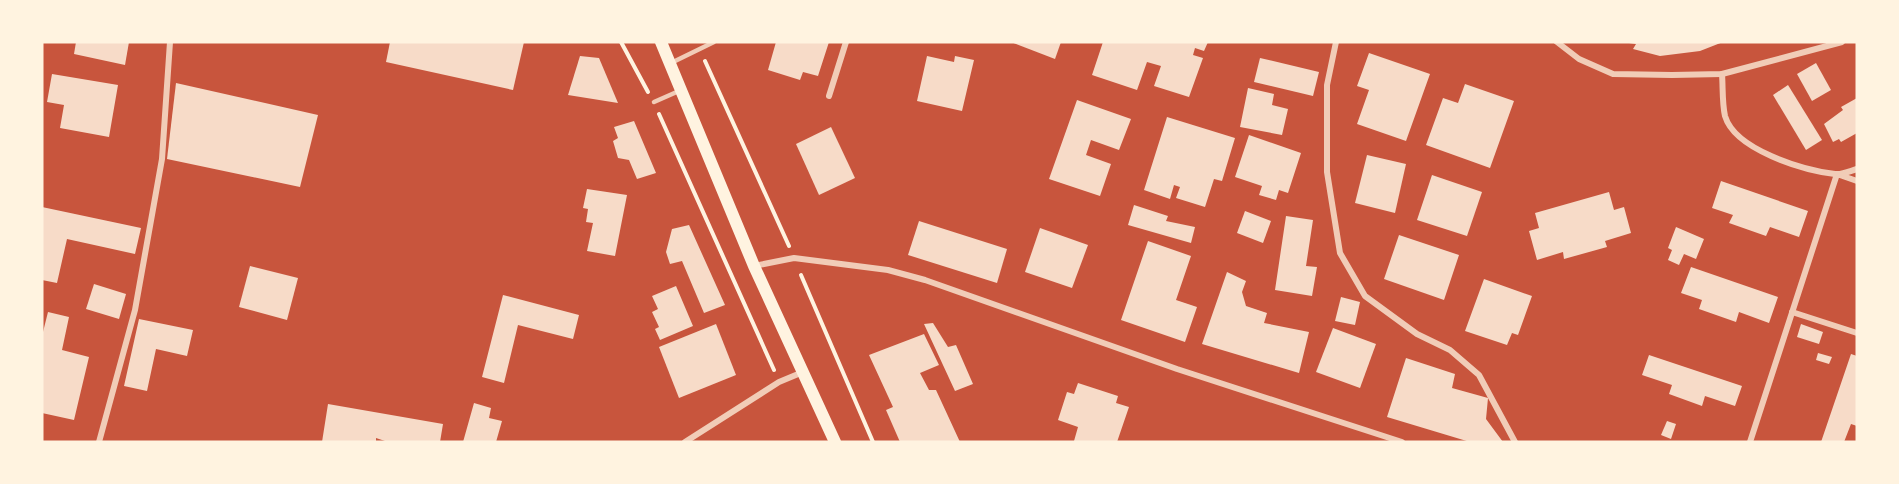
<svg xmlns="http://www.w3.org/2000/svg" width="1899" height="484" font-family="'Space Grotesk',sans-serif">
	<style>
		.building { fill: #f7dbc8 }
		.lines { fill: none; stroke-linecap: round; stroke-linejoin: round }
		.path { stroke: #fff3e0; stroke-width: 4 }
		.service { stroke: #f1ccb7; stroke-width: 4.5 }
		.minor { stroke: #f1ccb7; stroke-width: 6 }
		.secondary { stroke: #fff3e0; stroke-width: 12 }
	</style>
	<rect width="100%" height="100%" fill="#c8553d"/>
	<g class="building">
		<polygon points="76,42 129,42 125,65 74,54"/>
		<polygon points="390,42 524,42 513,90 386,62"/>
		<polygon points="776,42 829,42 818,76 803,72 800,80 768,70"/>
		<polygon points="1011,42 1061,42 1055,59"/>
		<polygon points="1103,42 1117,43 1208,42 1204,51 1195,48 1193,55 1203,58 1189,97 1154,86 1161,66 1147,62 1137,90 1092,75"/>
		<polygon points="1723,42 1700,51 1660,56 1633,49 1636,44 1629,43"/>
		<polygon points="1369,53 1430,74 1406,141 1357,124 1369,90 1357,86"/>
		<polygon points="580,56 599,58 618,103 568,95"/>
		<polygon points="927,56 954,62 955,56 974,60 962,111 917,101"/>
		<polygon points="1260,58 1319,72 1313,96 1254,82"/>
		<polygon points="1816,63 1831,90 1812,101 1797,74"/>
		<polygon points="52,74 118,85 109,137 60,128 64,105 47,102"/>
		<polygon points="176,83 318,115 300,187 167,159"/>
		<polygon points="1465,84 1514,101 1490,168 1426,145 1443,98 1458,103"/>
		<polygon points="1788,85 1822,140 1806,150 1773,95"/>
		<polygon points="1248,88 1274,94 1272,105 1288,109 1282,135 1240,127"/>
		<polygon points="1857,98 1857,133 1841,142 1839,139 1833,142 1824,124 1843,110 1841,107"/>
		<polygon points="1077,100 1131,119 1119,150 1091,140 1086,155 1111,164 1100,196 1049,179"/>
		<polygon points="1167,117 1235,138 1222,181 1214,179 1205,207 1176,198 1180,187 1174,185 1170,199 1144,190"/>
		<polygon points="634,121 656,173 637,179 629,160 618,158 613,141 618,138 614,127"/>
		<polygon points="831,127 855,178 819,195 796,144"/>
		<polygon points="1249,135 1301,153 1288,193 1279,190 1276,200 1259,195 1262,186 1235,177"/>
		<polygon points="1367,155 1406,164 1395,213 1355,203"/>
		<polygon points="1432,175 1482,192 1467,236 1417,220"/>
		<polygon points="1721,181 1808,211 1799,237 1770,227 1766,236 1729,223 1733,215 1712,208"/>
		<polygon points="587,189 627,195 615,256 587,251 593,223 586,222 588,209 583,208"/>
		<polygon points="1609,192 1614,210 1624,207 1631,233 1605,241 1607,247 1564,259 1563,252 1537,260 1529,231 1539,228 1535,213"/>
		<polygon points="1134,205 1168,216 1166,221 1195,227 1191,243 1128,225"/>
		<polygon points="42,207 141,228 135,254 67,239 57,283 42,280"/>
		<polygon points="1245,211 1271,221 1263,243 1237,233"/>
		<polygon points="1286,216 1313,220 1306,266 1317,267 1312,296 1275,290"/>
		<polygon points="919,221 1007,249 997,283 908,255"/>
		<polygon points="689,225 725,305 704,313 682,261 670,264 666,252 672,229"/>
		<polygon points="1676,227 1704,239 1696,259 1684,254 1679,265 1668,260 1672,250 1668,248"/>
		<polygon points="1040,228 1088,245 1072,288 1025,272"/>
		<polygon points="1399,235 1459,255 1444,300 1384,279"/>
		<polygon points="1148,241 1191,256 1176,300 1197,307 1185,342 1121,320"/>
		<polygon points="250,266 298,278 287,320 239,307"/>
		<polygon points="1691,267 1778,297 1769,323 1739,312 1736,322 1699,309 1702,300 1681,293"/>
		<polygon points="1227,272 1246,281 1242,292 1246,306 1267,313 1264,323 1309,332 1299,373 1202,344"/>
		<polygon points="1484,279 1532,296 1518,335 1512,333 1507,345 1465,331"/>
		<polygon points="94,284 126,294 119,319 86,309"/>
		<polygon points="676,286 693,326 660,340 655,329 659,327 652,312 658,309 652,296"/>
		<polygon points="503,295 579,315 573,339 518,325 504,383 482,377"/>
		<polygon points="1341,297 1360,302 1355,325 1335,321"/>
		<polygon points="48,312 69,317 62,350 89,357 74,420 42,413 42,336"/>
		<polygon points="139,319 193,330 187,356 156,349 147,391 124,386"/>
		<polygon points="933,323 948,347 956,345 973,384 955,391 924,324"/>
		<polygon points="716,324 736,375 679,398 659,347"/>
		<polygon points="1801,324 1823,332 1819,344 1797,337"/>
		<polygon points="1333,328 1376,344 1360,388 1316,372"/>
		<polygon points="924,334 939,365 920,373 929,390 936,390 960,442 900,442 886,410 893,407 869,355"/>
		<polygon points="1818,353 1832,357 1829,364 1816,360"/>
		<polygon points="1851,354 1857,356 1857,426 1851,424 1844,442 1821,442"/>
		<polygon points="1649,355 1742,386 1735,406 1705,396 1702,406 1669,394 1672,385 1642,375"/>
		<polygon points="1406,358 1455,374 1452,388 1488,398 1486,419 1503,442 1470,442 1387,417"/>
		<polygon points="1078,383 1118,396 1116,403 1129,407 1117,442 1074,441 1078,427 1058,420 1067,392 1074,394"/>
		<polygon points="474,403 491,408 489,418 502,421 496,442 463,442"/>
		<polygon points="328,404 443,424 440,442 388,442 376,438 376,442 322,442"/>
		<polygon points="1667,421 1676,424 1671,439 1661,435"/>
	</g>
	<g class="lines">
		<g class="path">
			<polyline points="621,42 648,92"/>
			<polyline points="705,61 789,246"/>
			<polyline points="659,114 774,370"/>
			<polyline points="801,275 873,442"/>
		</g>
		<g class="service">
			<polyline points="671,63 714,42"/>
			<polyline points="654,102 679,91"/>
		</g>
		<g class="minor">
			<polyline points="1336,42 1327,85 1327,172 1340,253 1365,296 1417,334 1450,350 1479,375 1515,442"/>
			<polyline points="1557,42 1579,59 1613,74 1672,75 1722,74 1842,42"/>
			<path d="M1722,74c1,13 0,29 3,42 10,34 78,54 110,58 7,1 15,-3 22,-5"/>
			<polyline points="829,96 846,42"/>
			<polyline points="754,266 794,258 888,270 925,280 1177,369 1402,442"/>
			<polyline points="1792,312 1857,333"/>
			<polyline points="99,442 135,310 162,159 170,42"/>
			<polyline points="685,442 779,382 803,372"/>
			<polyline points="1750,442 1837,174 1857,181"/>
		</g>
		<polyline class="secondary" points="661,42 754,266 835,442"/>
	</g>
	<rect width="1899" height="484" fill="none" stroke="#fff3e0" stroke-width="87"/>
</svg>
